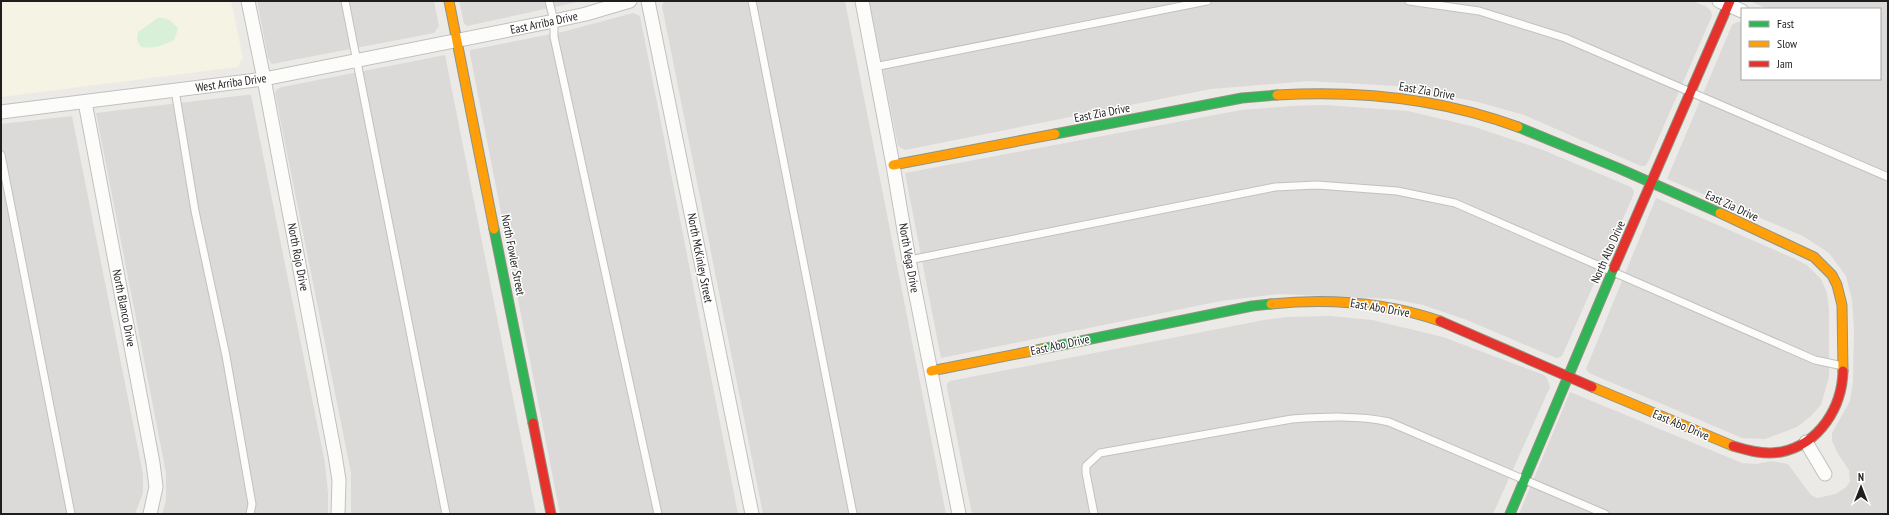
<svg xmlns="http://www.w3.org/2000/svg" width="1889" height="515" font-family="'PT Sans Narrow',sans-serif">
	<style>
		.residential { fill: #dbdad8 }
		.education { fill: #f4f3e4 }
		.park { fill: #d8efd8 }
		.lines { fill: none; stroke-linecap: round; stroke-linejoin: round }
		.lane-casing { stroke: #c2c1bf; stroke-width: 9 }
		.street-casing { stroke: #c2c1bf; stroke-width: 15 }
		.fast-casing { stroke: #929381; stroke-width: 11 }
		.slow-casing { stroke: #929381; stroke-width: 11 }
		.jam-casing { stroke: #929381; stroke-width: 11 }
		.lane { stroke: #fcfcfb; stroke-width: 7 }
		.street { stroke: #fcfcfb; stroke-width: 13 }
		.fast { stroke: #30b455; stroke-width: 9 }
		.slow { stroke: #ff9f0a; stroke-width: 9 }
		.jam { stroke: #e5322d; stroke-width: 9 }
		.labels { text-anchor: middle; stroke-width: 3; stroke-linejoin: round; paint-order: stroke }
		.street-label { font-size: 12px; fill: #1e1e1e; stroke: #fff }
	</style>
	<rect width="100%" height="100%" fill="#eceae7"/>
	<g class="residential">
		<polygon points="257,1 434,1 439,26 434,33 272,64 268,58"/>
		<polygon points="459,1 582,1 467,26 464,23"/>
		<polygon points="667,1 845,1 946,514 763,514 662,6 663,3"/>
		<polygon points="869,1 1693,1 1707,7 1711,11 1712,16 1648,162 1645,166 1641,166 1524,115 1478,102 1396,86 1309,81 1211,89 905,150 898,146"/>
		<polygon points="1750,1 1888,1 1888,514 1519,514 1570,392 1742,463 1757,464 1771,461 1788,464 1811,495 1817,498 1836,494 1846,487 1850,482 1849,470 1838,454 1832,441 1832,433 1850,401 1853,382 1854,329 1852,300 1846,276 1829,253 1803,236 1667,179 1732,25 1737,22 1742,22 1742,79 1880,79 1880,9 1768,9"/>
		<polygon points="633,13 640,16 738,514 560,514 470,54 470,50 562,32"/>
		<polygon points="445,55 536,514 351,514 351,473 275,93 277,89 282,87"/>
		<polygon points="246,95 251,95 325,463 328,493 328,514 162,514 166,501 166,473 96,113"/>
		<polygon points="1325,105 1408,111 1475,127 1543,150 1631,187 1634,191 1633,196 1562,356 1557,358 1549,355 1467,320 1423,305 1392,299 1279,294 1221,301 941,358 905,173 1241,110 1290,106"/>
		<polygon points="72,116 143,474 143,493 135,514 1,514 1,124"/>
		<polygon points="1656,198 1793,258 1807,265 1821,279 1827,293 1829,310 1829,377 1821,405 1811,416 1797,427 1765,439 1742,438 1589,373 1586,369"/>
		<polygon points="1330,316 1372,320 1443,337 1544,375 1547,378 1550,387 1493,514 972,514 947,388 947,384 950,381 1264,320 1287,317"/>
	</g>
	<polygon class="education" points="1,1 231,1 243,58 238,67 1,97"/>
	<path class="park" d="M158,18c8,-1 15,4 20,11l-4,11c-10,5 -21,9 -33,7l-4,-7 1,-8z"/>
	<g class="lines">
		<g class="lane-casing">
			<g id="lane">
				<polyline points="345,1 446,514"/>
				<polyline points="549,1 554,21 554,37 658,514"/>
				<polyline points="752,1 853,514"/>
				<polyline points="1409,1 1479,11 1565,38 1888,177"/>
				<polyline points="874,67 1207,1"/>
				<polyline points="175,90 195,211 226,356 252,504 250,514"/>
				<polyline points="1,155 71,514"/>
				<polyline points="909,260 1275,187 1317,185 1397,191 1455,203 1815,360 1843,366"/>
				<path d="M1094,514l-8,-41v-7l14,-13 192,-34c32,-2 66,-4 97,3l216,92"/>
			</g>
		</g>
		<g class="street-casing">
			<g id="street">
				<polyline points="248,1 264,79 335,455 339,480 338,514"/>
				<polyline points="648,1 752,514"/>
				<polyline points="862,1 893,165 909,260 959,514"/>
				<polyline points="1719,1 1742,11"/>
				<polyline points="85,102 153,463 156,487 150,514"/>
				<polyline points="1,112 264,79 554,21 586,14 630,1"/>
				<polyline points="1806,442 1825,474"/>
			</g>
		</g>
		<g class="fast-casing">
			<g id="fast">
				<polyline points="1518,127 1618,168 1720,213"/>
				<polyline points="1055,134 1242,98 1277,95"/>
				<polyline points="494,229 533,423"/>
				<polyline points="1042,349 1252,306 1271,304"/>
				<polyline points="1510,514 1614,268"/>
			</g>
		</g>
		<g class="slow-casing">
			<g id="slow">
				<polyline points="449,1 494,229"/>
				<path d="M1277,95c83,-5 163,3 241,32"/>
				<polyline points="893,165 1055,134"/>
				<polyline points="1720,213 1814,257 1832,275 1837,285 1842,305 1843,371"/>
				<path d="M1271,304c58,-6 114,-2 169,17"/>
				<polyline points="931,371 1042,349"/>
				<polyline points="1592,387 1733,446"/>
			</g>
		</g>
		<g class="jam-casing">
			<g id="jam">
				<polyline points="1614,268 1730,1"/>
				<polyline points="1440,321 1592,387"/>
				<polyline points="533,423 551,514"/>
				<path d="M1733,446c16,5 32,9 48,6 39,-8 61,-45 62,-81"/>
			</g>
		</g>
		<use href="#lane" class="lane"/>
		<use href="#street" class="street"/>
		<use href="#fast" class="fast"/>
		<use href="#slow" class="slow"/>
		<use href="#jam" class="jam"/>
	</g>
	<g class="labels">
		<g class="street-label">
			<text transform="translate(544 23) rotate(-12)" y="4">East Arriba Drive</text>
			<text transform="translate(231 83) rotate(-8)" y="4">West Arriba Drive</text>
			<text transform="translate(1427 91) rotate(10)" y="4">East Zia Drive</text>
			<text transform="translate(1102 113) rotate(-11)" y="4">East Zia Drive</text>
			<text transform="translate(1732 206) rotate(25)" y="4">East Zia Drive</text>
			<text transform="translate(1608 252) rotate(-66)" y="4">North Alto Drive</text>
			<text transform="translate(513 255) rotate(79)" y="4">North Fowler Street</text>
			<text transform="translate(298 257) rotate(79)" y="4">North Rojo Drive</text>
			<text transform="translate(700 258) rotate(79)" y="4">North McKinley Street</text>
			<text transform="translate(909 258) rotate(80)" y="4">North Vega Drive</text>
			<text transform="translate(124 308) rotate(79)" y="4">North Blanco Drive</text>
			<text transform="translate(1380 308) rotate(10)" y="4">East Abo Drive</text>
			<text transform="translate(1060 345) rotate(-12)" y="4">East Abo Drive</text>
			<text transform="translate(1681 425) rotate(23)" y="4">East Abo Drive</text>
		</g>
	</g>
	<rect width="1889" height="515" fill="none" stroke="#1e1e1e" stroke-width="4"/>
	<rect x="1741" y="8" width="140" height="72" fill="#ffffff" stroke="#a5a5a5"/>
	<rect x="1749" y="21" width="20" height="6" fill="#30b455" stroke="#a5a5a5"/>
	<text x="1777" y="28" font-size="12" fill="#1e1e1e">Fast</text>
	<rect x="1749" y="41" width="20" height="6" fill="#ff9f0a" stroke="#a5a5a5"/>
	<text x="1777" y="48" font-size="12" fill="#1e1e1e">Slow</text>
	<rect x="1749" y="61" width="20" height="6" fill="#e5322d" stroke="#a5a5a5"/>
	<text x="1777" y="68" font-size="12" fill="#1e1e1e">Jam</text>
	<g transform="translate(1861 487)" stroke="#ffffff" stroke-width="3" paint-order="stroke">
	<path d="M0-3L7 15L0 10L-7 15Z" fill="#1e1e1e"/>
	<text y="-6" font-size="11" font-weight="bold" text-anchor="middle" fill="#1e1e1e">N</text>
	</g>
</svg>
